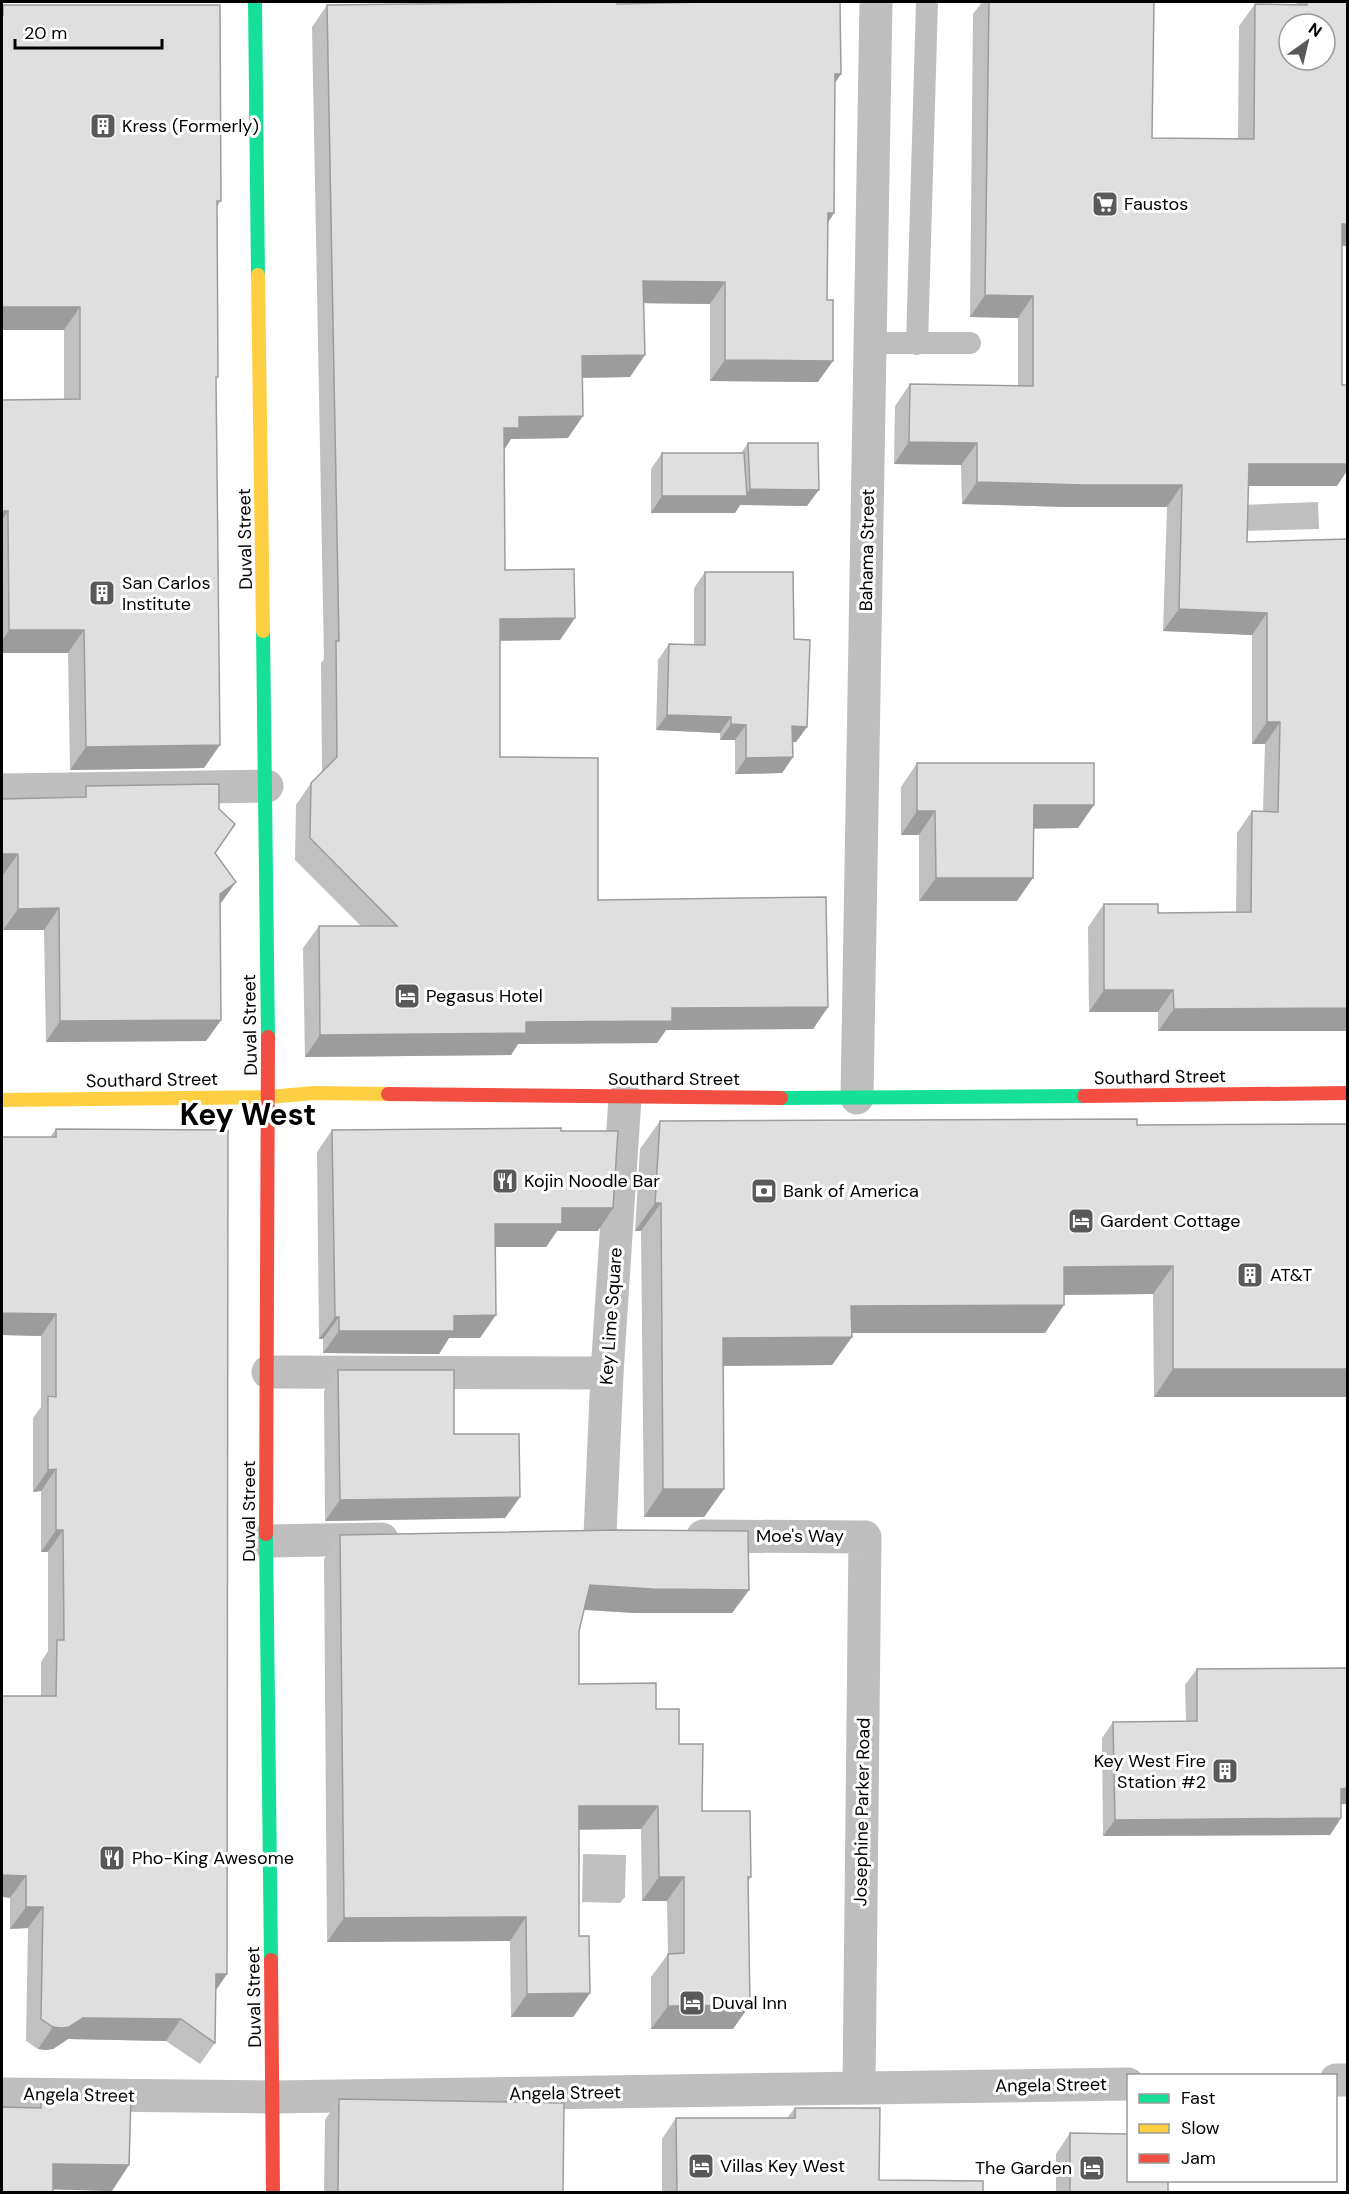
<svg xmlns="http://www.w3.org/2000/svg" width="1349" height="2194" font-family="'DM Sans',sans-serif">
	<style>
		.water { fill: #bfbfbf }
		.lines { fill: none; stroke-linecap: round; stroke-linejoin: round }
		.lane { stroke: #bebebe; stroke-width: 22 }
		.street { stroke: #bebebe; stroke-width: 33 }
		.fast { stroke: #16e098; stroke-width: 14 }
		.slow { stroke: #ffcf43; stroke-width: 14 }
		.jam { stroke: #f24e42; stroke-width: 14 }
		.wall { fill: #c0c0c0 }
		.shaded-wall { fill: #9c9c9c }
		.building { fill: #dfdfdf; stroke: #9c9c9c; stroke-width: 1.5; fill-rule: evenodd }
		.labels { text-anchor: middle; stroke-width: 6; stroke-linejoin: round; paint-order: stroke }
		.poi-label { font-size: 18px; fill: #000; stroke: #fff; text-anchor: start }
		.street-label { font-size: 18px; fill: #000; stroke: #fff }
		.town-label { font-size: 30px; font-weight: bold; fill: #000; stroke: #fff }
	</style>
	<rect width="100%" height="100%" fill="#fff"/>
	<g class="water">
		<polygon points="1318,502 1319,529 1242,531 1241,505"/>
		<polygon points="583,1854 626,1855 625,1897 620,1903 582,1902"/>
	</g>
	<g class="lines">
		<g class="lane">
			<polyline points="870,343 970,343"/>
			<polyline points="917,344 927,2"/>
		</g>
		<g class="street">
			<polyline points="2,790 267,786"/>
			<polyline points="857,1098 876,2"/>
			<polyline points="268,1372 607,1373"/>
			<polyline points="600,1535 607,1373 625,1098"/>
			<polyline points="703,1536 865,1537 859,2088"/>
			<polyline points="266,1541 382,1539"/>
			<polyline points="1336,2080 1348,2080"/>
			<polyline points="2,2094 273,2097 1128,2084"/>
		</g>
		<g class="fast">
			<polyline points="255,2 258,275"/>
			<polyline points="263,631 268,1037"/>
			<polyline points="781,1098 1084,1096"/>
			<polyline points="266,1534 271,1960"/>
		</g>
		<g class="slow">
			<polyline points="258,275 263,631"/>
			<polyline points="2,1100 269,1097 314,1093 388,1094"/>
		</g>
		<g class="jam">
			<polyline points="388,1094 781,1098"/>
			<polyline points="1084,1096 1348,1093"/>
			<polyline points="266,1534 268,1037"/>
			<polyline points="271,1960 273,2192"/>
		</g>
	</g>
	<g class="wall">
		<polygon points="704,2 840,2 841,74 835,83 834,213 828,223 818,382 710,381 710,304 644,303 630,377 582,378 568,438 511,439 504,449 505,570 560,640 500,640 500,757 598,900 828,1007 813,1029 666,1030 657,1043 518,1044 511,1055 305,1057 303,948 319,926 361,926 295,860 296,805 311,783 322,772 321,663 324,659 312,27 327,5 617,4"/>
		<polygon points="982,2 1154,2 1152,138 1238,139 1239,26 1255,4 1295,5 1298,2 1347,2 1347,246 1342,246 1337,486 1248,486 1247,542 1347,539 1347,1031 1158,1031 1158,1012 1089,1012 1088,927 1104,904 1158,913 1236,913 1237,833 1252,811 1263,811 1265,744 1252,744 1252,635 1163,631 1167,507 1067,507 962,504 961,465 894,464 895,406 910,384 1018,386 1018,318 970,317 973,14"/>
		<polygon points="3,5 221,201 217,207 218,377 216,379 204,768 70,770 68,653 2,653 2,400 64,399 64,330 2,330 2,7"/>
		<polygon points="748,443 807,506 740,505 735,513 651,513 651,469 662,453 741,453"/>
		<polygon points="705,572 794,639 807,727 796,742 793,742 793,757 782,773 735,774 735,740 720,740 720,733 656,730 658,660 669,644 694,645 694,588"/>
		<polygon points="917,763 1078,828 1034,828 1017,901 919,901 919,835 901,835 901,787"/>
		<polygon points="86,786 215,853 220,904 221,1020 206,1041 46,1042 44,930 3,930 3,875 2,875 2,799 78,797"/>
		<polygon points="660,1121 1137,1125 1347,1124 1154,1397 1153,1294 1064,1295 1045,1333 852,1333 852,1337 832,1365 723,1366 724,1489 704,1517 644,1517 641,1231 635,1231 640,1149"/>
		<polygon points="56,1129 216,1991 215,2043 200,2064 166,2041 68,2039 53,2049 46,2050 38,2049 26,2041 28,1928 10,1929 10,1898 41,1696 41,1662 48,1651 48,1552 41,1552 41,1491 33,1492 33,1418 41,1407 41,1336 2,1335 2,1137 50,1137"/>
		<polygon points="332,1130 561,1131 598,1231 557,1231 546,1247 495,1247 480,1338 449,1338 439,1354 323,1353 323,1339 319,1339 317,1152"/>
		<polygon points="338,1370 454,1434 520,1497 505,1518 325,1521 324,1391"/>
		<polygon points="340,1535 749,1590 732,1613 635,1613 584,1610 579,1631 579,1684 656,1709 679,1744 702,1811 751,1877 748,1882 733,2029 651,2029 651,1977 668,1954 667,1901 642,1901 641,1829 579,1829 579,1936 590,1993 573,2017 511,2017 510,1941 327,1942 324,1559"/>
		<polygon points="1347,1668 1347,1804 1341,1804 1341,1818 1330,1835 1103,1836 1102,1738 1113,1722 1186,1721 1185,1685 1197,1669"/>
		<polygon points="41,2097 112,2191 53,2189 34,2108"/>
		<polygon points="339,2099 563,2193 324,2193 325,2120"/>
		<polygon points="795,2108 879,2180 983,2193 662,2193 662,2139 676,2118 787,2118"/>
		<polygon points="1070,2133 1168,2193 1056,2193 1056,2154"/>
	</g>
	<g class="shaded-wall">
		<polygon points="835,74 841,74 826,95"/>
		<polygon points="828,213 834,213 819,235"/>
		<polygon points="1342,224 1347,224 1347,246 1327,246"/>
		<polygon points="643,281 725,282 710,304 628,303"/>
		<polygon points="985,295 1033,296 1018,318 970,317"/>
		<polygon points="2,307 80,307 64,330 2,330"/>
		<polygon points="645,355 630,377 567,378 582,356"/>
		<polygon points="725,360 833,361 818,382 710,381"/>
		<polygon points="583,416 568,438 511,439 504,450 504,428 519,417"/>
		<polygon points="909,442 977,443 961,465 894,464"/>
		<polygon points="1249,464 1347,464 1347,471 1337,486 1233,486"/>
		<polygon points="977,482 1182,485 1167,507 1067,507 962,504"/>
		<polygon points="750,489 819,490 807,506 740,505 735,513 651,513 662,496 745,496"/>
		<polygon points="2,511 8,511 2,520"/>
		<polygon points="1179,609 1267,613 1252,635 1163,631"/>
		<polygon points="575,618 560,640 485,641 500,619"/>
		<polygon points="9,630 84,630 68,653 2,653 2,641"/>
		<polygon points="667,715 731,717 720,733 656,730"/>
		<polygon points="1267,722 1280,722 1265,744 1252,744"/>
		<polygon points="731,724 746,725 735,740 720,740"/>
		<polygon points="792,726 807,727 796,742 781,742"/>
		<polygon points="220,745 204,768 70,770 86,747"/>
		<polygon points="793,757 782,773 735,774 746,758"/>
		<polygon points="1034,805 1094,805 1078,828 1017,829"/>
		<polygon points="917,811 935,811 919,835 901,835"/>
		<polygon points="2,854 18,854 3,875 2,875"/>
		<polygon points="936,878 1033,878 1017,901 919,901"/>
		<polygon points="236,882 221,903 205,916 220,894"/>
		<polygon points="59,908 44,930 3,930 18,909"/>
		<polygon points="1104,990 1173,990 1158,1012 1089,1012"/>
		<polygon points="828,1007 813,1029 666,1030 657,1043 518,1044 511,1055 305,1057 320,1035 526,1022 672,1008"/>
		<polygon points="1347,1008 1347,1031 1158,1031 1174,1009"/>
		<polygon points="221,1020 206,1041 46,1042 60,1021"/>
		<polygon points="655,1203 661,1203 641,1231 635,1231"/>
		<polygon points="562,1208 613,1208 598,1231 557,1231 546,1247 479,1247 495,1224"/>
		<polygon points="1173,1266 1153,1294 1044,1295 1064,1267"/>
		<polygon points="1064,1305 1045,1333 832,1333 851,1306"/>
		<polygon points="2,1313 56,1314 41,1336 2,1335"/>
		<polygon points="496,1315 480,1338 449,1338 439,1354 323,1353 339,1331 454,1316"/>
		<polygon points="335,1317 339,1317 323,1339 319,1339"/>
		<polygon points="852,1337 832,1365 703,1366 723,1338"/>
		<polygon points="1173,1369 1347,1369 1347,1397 1154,1397"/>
		<polygon points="56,1469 41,1491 33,1492 48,1470"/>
		<polygon points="663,1489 724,1489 704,1517 644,1517"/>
		<polygon points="520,1497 505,1518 325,1521 340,1500"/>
		<polygon points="56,1530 63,1530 48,1552 41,1552"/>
		<polygon points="590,1585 749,1590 732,1613 635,1613 573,1609"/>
		<polygon points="1347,1788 1347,1804 1329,1805 1341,1789"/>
		<polygon points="579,1806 658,1806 641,1829 562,1830"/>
		<polygon points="1341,1818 1330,1835 1103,1836 1115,1820"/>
		<polygon points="2,1875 26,1876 10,1898 2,1897"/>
		<polygon points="659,1877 684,1877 667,1901 642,1901"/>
		<polygon points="26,1907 43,1907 28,1928 10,1929"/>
		<polygon points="526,1917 510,1941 327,1942 344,1918"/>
		<polygon points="216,1974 227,1974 212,1996"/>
		<polygon points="590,1993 573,2017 511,2017 527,1994"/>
		<polygon points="750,2005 733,2029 651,2029 668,2006"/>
		<polygon points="83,2018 181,2019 166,2041 68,2039 53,2049 46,2050 38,2049 53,2027"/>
		<polygon points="53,2164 129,2165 112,2191 35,2189"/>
	</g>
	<g class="building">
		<polygon points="578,2 617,2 617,4 707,2 840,2 841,74 835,74 834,213 828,213 827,300 833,300 833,361 725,360 725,282 643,281 645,355 582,356 583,416 519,417 519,428 504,428 505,570 574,569 575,618 500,619 500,757 598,758 598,900 826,897 828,1007 672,1008 672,1021 526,1022 526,1033 320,1035 319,926 397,926 310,838 311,783 337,757 336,641 339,641 327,5"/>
		<path d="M989,2h165l-2,136 102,1 1,-135 52,1v-3h40v222h-5v161h5v79h-98l-2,78 100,-3v469l-173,1 -1,-19h-69v-86h54v9l93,-1 1,-101 26,1 2,-90h-13v-109l-88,-4 3,-124h-99l-106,-3v-39l-68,-1 1,-58 123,2v-90l-48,-1zM1289,24h36v36h-36z"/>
		<polygon points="3,5 220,5 221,201 217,201 218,377 216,377 220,745 86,747 84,630 9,630 8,511 2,511 2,400 80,399 80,307 2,307 2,15 3,15"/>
		<polygon points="748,443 818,443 819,490 750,489"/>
		<polygon points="662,453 744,453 747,496 662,496"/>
		<polygon points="705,572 793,572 794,639 810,640 807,727 792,726 793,757 746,758 746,725 731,724 731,717 667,715 669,644 705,645"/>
		<polygon points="917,763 1094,763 1094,805 1034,805 1033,878 936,878 935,811 917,811"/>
		<polygon points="219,784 219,809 235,824 215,853 236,882 220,894 221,1020 60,1021 59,908 18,909 18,854 2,854 2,799 86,797 86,786"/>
		<polygon points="1137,1119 1137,1125 1347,1124 1347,1369 1173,1369 1173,1266 1064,1267 1064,1305 851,1306 852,1337 723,1338 724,1489 663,1489 661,1203 655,1203 660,1121"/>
		<polygon points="561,1128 561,1131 618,1131 613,1208 562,1208 562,1224 495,1224 496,1315 454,1316 454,1331 339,1331 339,1317 335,1317 332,1130"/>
		<polygon points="56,1129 228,1130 227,1974 216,1974 215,2043 181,2019 83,2018 69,2027 61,2028 53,2027 41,2019 43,1907 26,1907 26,1876 2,1875 2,1696 56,1696 57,1640 64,1640 63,1530 56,1530 56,1469 48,1470 48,1396 56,1397 56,1314 2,1313 2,1137 56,1137"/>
		<polygon points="338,1370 454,1370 454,1434 519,1434 520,1497 340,1500"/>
		<polygon points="617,1530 748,1531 749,1590 652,1589 590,1585 579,1631 579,1684 656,1683 656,1709 679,1709 679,1744 703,1744 702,1811 750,1811 751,1877 748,1877 750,2005 668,2006 668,1954 684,1953 684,1877 659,1877 658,1806 579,1806 579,1936 589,1936 590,1993 527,1994 526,1917 344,1918 340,1535"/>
		<polygon points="1347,1668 1347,1788 1341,1789 1341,1818 1115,1820 1113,1722 1197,1721 1197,1669"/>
		<polygon points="41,2097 131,2098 129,2165 53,2164 53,2193 2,2193 2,2107 41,2108"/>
		<polygon points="339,2099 564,2103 563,2193 338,2193"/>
		<polygon points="795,2108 880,2108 879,2180 983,2181 983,2193 677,2193 676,2118 795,2118"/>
		<polygon points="1070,2133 1128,2134 1128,2181 1168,2181 1168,2193 1070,2193"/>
	</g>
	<defs>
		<g id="building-square" transform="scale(1.35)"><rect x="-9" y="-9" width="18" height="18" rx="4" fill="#595959" stroke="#fff"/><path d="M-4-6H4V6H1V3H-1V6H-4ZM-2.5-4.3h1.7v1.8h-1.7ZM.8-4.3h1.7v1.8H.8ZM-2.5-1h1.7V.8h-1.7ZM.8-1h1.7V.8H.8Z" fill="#fff"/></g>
		<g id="supermarket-square" transform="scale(1.35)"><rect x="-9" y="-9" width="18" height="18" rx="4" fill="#595959" stroke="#fff"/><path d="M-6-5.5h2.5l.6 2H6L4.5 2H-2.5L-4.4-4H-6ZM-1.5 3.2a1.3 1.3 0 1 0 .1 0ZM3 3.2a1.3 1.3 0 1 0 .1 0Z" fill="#fff"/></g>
		<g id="hotel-square" transform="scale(1.35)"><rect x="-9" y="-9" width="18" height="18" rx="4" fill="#595959" stroke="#fff"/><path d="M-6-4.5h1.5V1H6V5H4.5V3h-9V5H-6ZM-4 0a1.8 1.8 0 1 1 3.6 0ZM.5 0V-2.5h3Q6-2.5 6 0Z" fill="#fff"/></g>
		<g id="restaurant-square" transform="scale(1.35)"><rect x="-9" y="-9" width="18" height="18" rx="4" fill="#595959" stroke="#fff"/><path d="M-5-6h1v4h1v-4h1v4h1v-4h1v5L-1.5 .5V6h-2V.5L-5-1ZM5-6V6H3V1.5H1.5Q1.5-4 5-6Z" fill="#fff"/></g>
		<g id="bank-square" transform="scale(1.35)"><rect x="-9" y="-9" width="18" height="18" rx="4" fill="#595959" stroke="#fff"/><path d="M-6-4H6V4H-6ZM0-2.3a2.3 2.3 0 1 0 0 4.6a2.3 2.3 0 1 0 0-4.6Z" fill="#fff"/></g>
	</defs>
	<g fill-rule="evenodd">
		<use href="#building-square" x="103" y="126"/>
		<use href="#supermarket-square" x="1105" y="204"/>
		<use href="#building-square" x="102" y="593"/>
		<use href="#hotel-square" x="407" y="996"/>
		<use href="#restaurant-square" x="505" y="1181"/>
		<use href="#bank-square" x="764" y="1191"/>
		<use href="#hotel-square" x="1081" y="1221"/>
		<use href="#building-square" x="1250" y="1275"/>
		<use href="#building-square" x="1225" y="1771"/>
		<use href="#restaurant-square" x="112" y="1858"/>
		<use href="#hotel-square" x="692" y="2003"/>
		<use href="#hotel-square" x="701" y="2166"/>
		<use href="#hotel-square" x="1092" y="2168"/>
	</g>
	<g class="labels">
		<g class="poi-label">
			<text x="122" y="132">Kress (Formerly)</text>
			<text x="1124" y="210">Faustos</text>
			<text x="122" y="589">San Carlos<tspan x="122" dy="21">Institute</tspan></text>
			<text x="426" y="1002">Pegasus Hotel</text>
			<text x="524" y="1187">Kojin Noodle Bar</text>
			<text x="783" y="1197">Bank of America</text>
			<text x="1100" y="1227">Gardent Cottage</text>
			<text x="1270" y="1281">AT&amp;T</text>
			<text x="1206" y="1767" text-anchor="end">Key West Fire<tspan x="1206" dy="21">Station #2</tspan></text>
			<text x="132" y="1864">Pho-King Awesome</text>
			<text x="712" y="2009">Duval Inn</text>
			<text x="720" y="2172">Villas Key West</text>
			<text x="1072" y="2174" text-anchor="end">The Garden</text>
		</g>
		<g class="street-label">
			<text transform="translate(245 539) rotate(-91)" y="6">Duval Street</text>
			<text transform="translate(867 550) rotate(-89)" y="6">Bahama Street</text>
			<text transform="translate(250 1025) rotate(-91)" y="6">Duval Street</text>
			<text transform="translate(1160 1077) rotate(-1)" y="6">Southard Street</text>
			<text x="674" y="1085">Southard Street</text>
			<text transform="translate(152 1080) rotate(-1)" y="6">Southard Street</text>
			<text transform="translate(611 1316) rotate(-86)" y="6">Key Lime Square</text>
			<text transform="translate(249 1511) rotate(-90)" y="6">Duval Street</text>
			<text x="800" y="1542">Moe's Way</text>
			<text transform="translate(862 1812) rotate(-89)" y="6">Josephine Parker Road</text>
			<text transform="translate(254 1997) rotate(-91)" y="6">Duval Street</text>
			<text transform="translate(1051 2085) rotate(-1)" y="6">Angela Street</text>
			<text transform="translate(565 2093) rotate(-1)" y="6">Angela Street</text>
			<text transform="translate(79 2095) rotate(1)" y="6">Angela Street</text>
		</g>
		<g class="town-label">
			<text x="248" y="1125">Key West</text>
		</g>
	</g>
	<rect width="1349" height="2194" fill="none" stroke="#000000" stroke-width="6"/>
	<rect x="1127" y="2074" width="210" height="108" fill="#ffffff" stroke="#999999" stroke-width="1.5"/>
	<rect x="1139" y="2094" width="30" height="9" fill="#16e098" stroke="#999999" stroke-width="1.5"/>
	<text x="1181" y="2104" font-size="18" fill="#000000">Fast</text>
	<rect x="1139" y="2124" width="30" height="9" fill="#ffcf43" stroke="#999999" stroke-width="1.5"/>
	<text x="1181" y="2134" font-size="18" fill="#000000">Slow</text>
	<rect x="1139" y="2154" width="30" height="9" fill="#f24e42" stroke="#999999" stroke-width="1.5"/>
	<text x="1181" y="2164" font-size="18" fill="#000000">Jam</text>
	<g transform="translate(1307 42) rotate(34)"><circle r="28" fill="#ffffff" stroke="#999999" stroke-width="1.5"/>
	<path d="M0-4.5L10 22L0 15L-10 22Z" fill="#595959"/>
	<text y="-9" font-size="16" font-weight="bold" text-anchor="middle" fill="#000000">N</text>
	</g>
	<path d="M15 39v9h147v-9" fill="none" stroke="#000000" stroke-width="3"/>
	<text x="24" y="39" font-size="18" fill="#000000" stroke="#ffffff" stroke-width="4.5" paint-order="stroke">20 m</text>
</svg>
